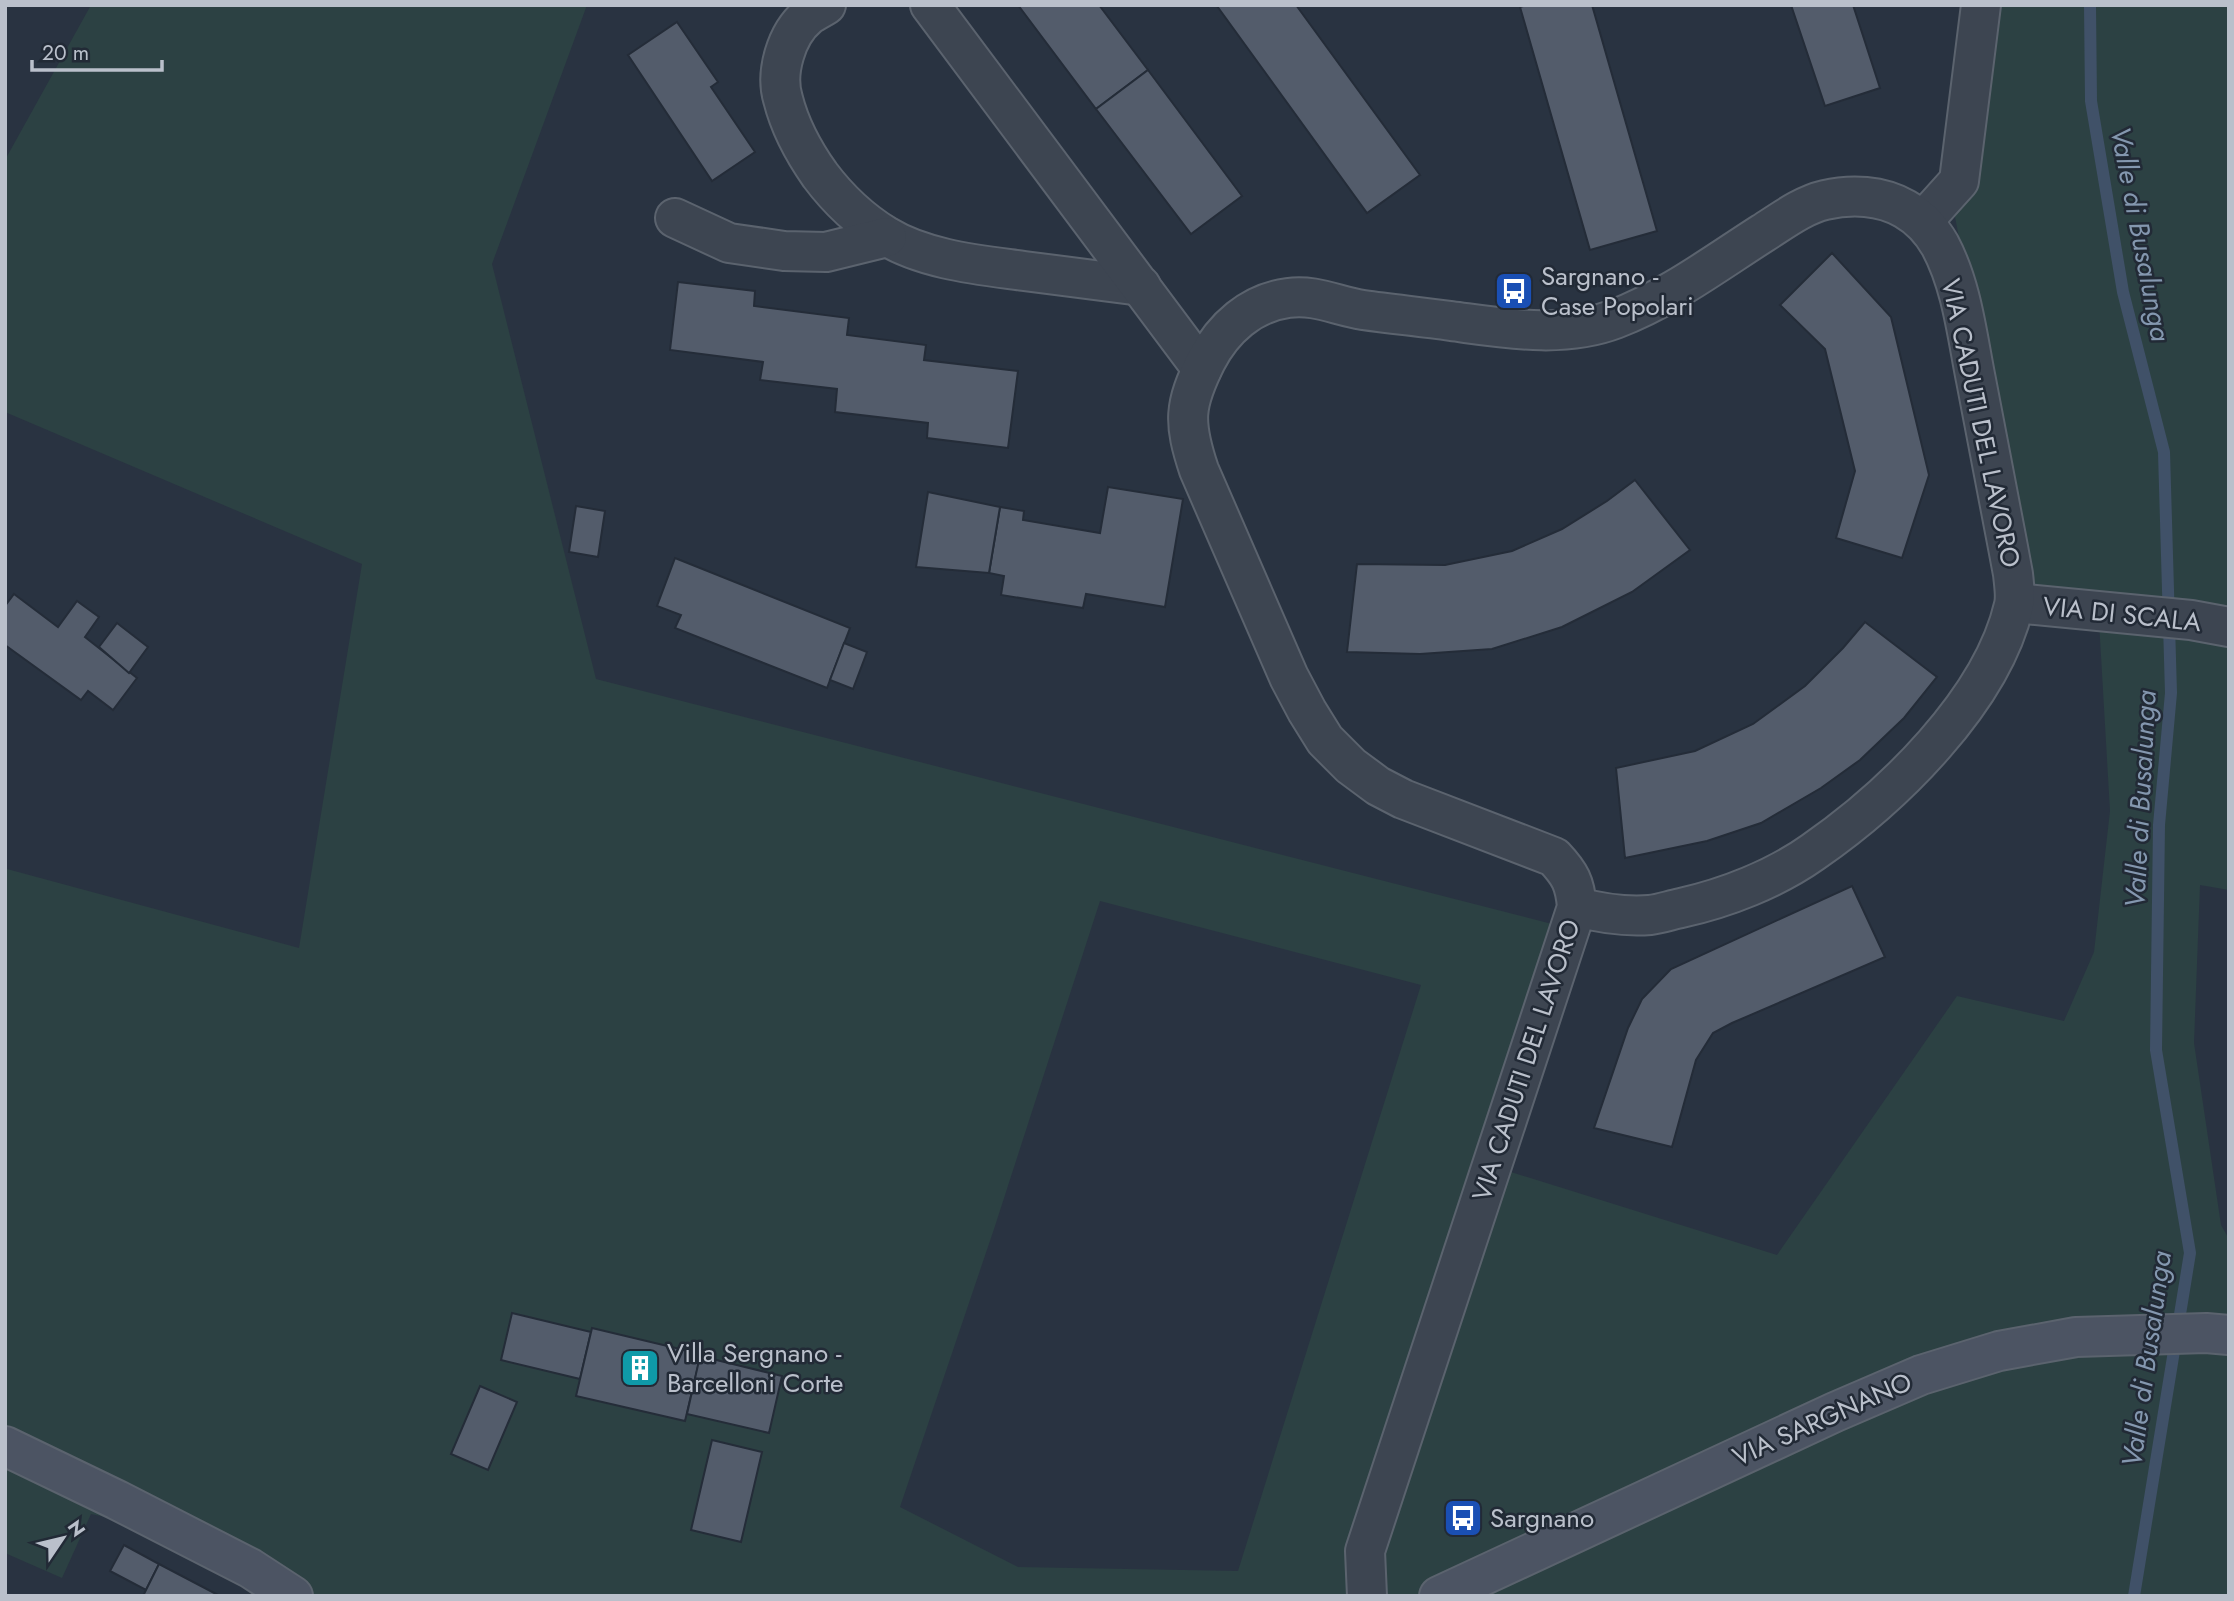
<svg xmlns="http://www.w3.org/2000/svg" width="2234" height="1601" font-family="Jost,sans-serif">
	<style>
		.green { fill: #2c4143; fill-rule: evenodd }
		.lines { fill: none; stroke-linecap: round; stroke-linejoin: round }
		.stream { stroke: #405168; stroke-width: 12 }
		.building { fill: #535c6b; stroke: #242c38; stroke-width: 2 }
		.street-casing { stroke: #5b636e; stroke-width: 42 }
		.secondary-casing { stroke: #5b636e; stroke-width: 42 }
		.street { stroke: #3d4551; stroke-width: 38 }
		.secondary { stroke: #4c5463; stroke-width: 38 }
		.labels { text-anchor: middle; stroke-width: 5; stroke-linejoin: round; paint-order: stroke }
		.poi-label { font-size: 26px; fill: #bac0cb; stroke: #222a36; text-anchor: start }
		.street-label { font-size: 26px; fill: #bac0cb; stroke: #222a36 }
		.water-label { font-size: 28px; font-style: italic; fill: #8497af; stroke: #222a36 }
	</style>
	<rect width="100%" height="100%" fill="#293341"/>
	<path class="green" d="M91,5h496l-95,259 104,415 956,245 -70,239 295,92 180,-259 107,25 30,-69 16,-141 -12,-207 -68,-11 -75,-376 23,-212h251v885l-29,-5 -6,158 27,182 8,14v357h-1954l-146,-74 -38,-8 -29,64 -57,-25v-674l2,-10 292,79 63,-384 -357,-152v-252zM1100,901l321,84 -183,586 -220,-4 -118,-60 95,-281z"/>
	<g class="lines">
		<polyline class="stream" points="2090,5 2091,101 2123,292 2164,452 2171,693 2159,825 2156,1050 2190,1253 2134,1596"/>
	</g>
	<g class="building">
		<polygon points="1018,5 1099,5 1148,70 1096,109"/>
		<polygon points="1296,5 1420,175 1367,213 1217,6"/>
		<polygon points="1527,5 1592,5 1657,231 1590,250 1520,7"/>
		<polygon points="1791,5 1853,5 1880,88 1825,106"/>
		<polygon points="677,22 718,82 711,87 755,152 712,181 628,55"/>
		<polygon points="1148,70 1242,196 1191,234 1096,109"/>
		<polygon points="1832,253 1891,317 1929,475 1902,558 1836,538 1855,471 1825,349 1780,305"/>
		<polygon points="678,282 755,291 754,306 849,318 847,335 926,345 924,360 1018,371 1008,448 927,438 928,423 835,412 837,389 760,380 763,362 670,350"/>
		<polygon points="1635,480 1690,550 1632,592 1562,627 1492,649 1420,654 1347,652 1357,564 1445,565 1512,551 1562,529 1607,501"/>
		<polygon points="1108,487 1183,499 1165,607 1086,594 1083,608 1001,595 1004,576 989,573 1000,507 1024,511 1023,520 1100,533"/>
		<polygon points="928,492 1000,507 989,573 916,567"/>
		<polygon points="576,506 605,511 598,557 569,552"/>
		<polygon points="675,558 850,628 827,688 675,628 681,615 657,606"/>
		<polygon points="14,594 58,627 77,601 99,617 85,637 137,678 113,710 88,691 81,700 5,645 5,606"/>
		<polygon points="1865,622 1937,677 1904,718 1860,760 1821,788 1761,823 1707,841 1625,858 1616,768 1695,751 1753,724 1805,686 1843,648"/>
		<polygon points="117,623 148,647 129,673 99,647"/>
		<polygon points="844,643 867,652 853,689 830,680"/>
		<polygon points="1852,886 1885,957 1732,1023 1713,1033 1696,1060 1672,1147 1594,1128 1628,1028 1642,999 1671,969"/>
		<polygon points="512,1313 591,1332 580,1379 501,1360"/>
		<polygon points="592,1328 701,1354 685,1421 576,1396"/>
		<polygon points="700,1356 782,1376 769,1433 687,1414"/>
		<polygon points="480,1386 517,1402 488,1470 451,1454"/>
		<polygon points="712,1440 762,1452 741,1542 691,1530"/>
		<polygon points="124,1545 159,1564 146,1590 110,1571"/>
		<polygon points="159,1564 220,1596 143,1596"/>
	</g>
	<g class="lines">
		<g class="street-casing">
			<g id="street">
				<path d="M826,5c-6,4 -13,7 -18,11 -22,18 -33,57 -25,83 7,28 20,52 37,76 18,24 40,45 66,61 39,24 94,29 138,35 39,5 78,10 117,15"/>
				<polyline points="930,5 1202,369"/>
				<polyline points="675,218 729,243 784,251 826,252 887,237"/>
				<polyline points="1923,221 1959,181 1981,5"/>
				<polyline points="2015,603 2191,620 2229,627"/>
				<path d="M1367,1596l-2,-45 212,-644c-2,-24 -7,-33 -23,-50l-151,-58 -25,-13 -27,-20 -26,-26 -18,-29 -18,-34 -90,-207c-16,-48 -15,-65 7,-109 17,-33 45,-58 82,-63 27,-4 49,8 75,12 29,4 59,7 88,11 53,7 112,18 164,-2 53,-20 101,-56 148,-86 19,-12 40,-28 62,-33 26,-6 56,-5 80,9 14,8 27,22 35,36 22,41 27,90 36,135 12,64 25,129 37,194 1,10 3,22 1,31 -22,96 -123,193 -201,247 -38,27 -87,46 -132,56 -10,2 -21,6 -31,7 -25,2 -50,-2 -73,-8"/>
			</g>
		</g>
		<g class="secondary-casing">
			<g id="secondary">
				<polyline points="5,1446 117,1500 250,1568 293,1596"/>
				<polyline points="1439,1596 1835,1412 1921,1375 1999,1351 2076,1337 2206,1333 2229,1335"/>
			</g>
		</g>
		<use href="#street" class="street"/>
		<use href="#secondary" class="secondary"/>
	</g>
	<defs>
		<g id="bus-square" transform="scale(2.0125)"><rect x="-9" y="-9" width="18" height="18" rx="4" fill="#1a4fb4" stroke="#222a36"/><path d="M-5-6H5V4H4V6H2V4H-2V6H-4V4H-5ZM-3.5-4V0h7V-4ZM-3.5 1.2v1.5H-2V1.2ZM2 1.2v1.5H3.5V1.2Z" fill="#fff"/></g>
		<g id="building-square" transform="scale(2.0125)"><rect x="-9" y="-9" width="18" height="18" rx="4" fill="#0f9aa8" stroke="#222a36"/><path d="M-4-6H4V6H1V3H-1V6H-4ZM-2.5-4.3h1.7v1.8h-1.7ZM.8-4.3h1.7v1.8H.8ZM-2.5-1h1.7V.8h-1.7ZM.8-1h1.7V.8H.8Z" fill="#fff"/></g>
	</defs>
	<g fill-rule="evenodd">
		<use href="#bus-square" x="1514" y="291"/>
		<use href="#building-square" x="640" y="1368"/>
		<use href="#bus-square" x="1463" y="1518"/>
	</g>
	<g class="labels">
		<g class="poi-label">
			<text x="1541" y="285">Sargnano -<tspan x="1541" dy="30">Case Popolari</tspan></text>
			<text x="667" y="1362">Villa Sergnano -<tspan x="667" dy="30">Barcelloni Corte</tspan></text>
			<text x="1490" y="1527">Sargnano</text>
		</g>
		<g class="street-label">
			<text transform="translate(1981 423) rotate(78)" y="9">VIA CADUTI DEL LAVORO</text>
			<text transform="translate(2122 614) rotate(6)" y="9">VIA DI SCALA</text>
			<text transform="translate(1526 1060) rotate(-72)" y="9">VIA CADUTI DEL LAVORO</text>
			<text transform="translate(1822 1419) rotate(-24)" y="9">VIA SARGNANO</text>
		</g>
		<g class="water-label">
			<text transform="translate(2141 234) rotate(79)" y="10">Valle di Busalunga</text>
			<text transform="translate(2140 799) rotate(-87)" y="10">Valle di Busalunga</text>
			<text transform="translate(2146 1359) rotate(-82)" y="10">Valle di Busalunga</text>
		</g>
	</g>
	<rect width="2234" height="1601" fill="none" stroke="#bac0cb" stroke-width="14"/>
	<g transform="translate(63 1538) rotate(55)" stroke="#222a36" stroke-width="5" paint-order="stroke">
	<path d="M0-5L12 26L0 18L-12 26Z" fill="#bac0cb"/>
	<text y="-10" font-size="19" font-weight="bold" text-anchor="middle" fill="#bac0cb">N</text>
	</g>
	<path d="M32 60v10h130v-10" fill="none" stroke="#bac0cb" stroke-width="3.5"/>
	<text x="42" y="60" font-size="21" fill="#bac0cb" stroke="#222a36" stroke-width="5" paint-order="stroke">20 m</text>
</svg>
